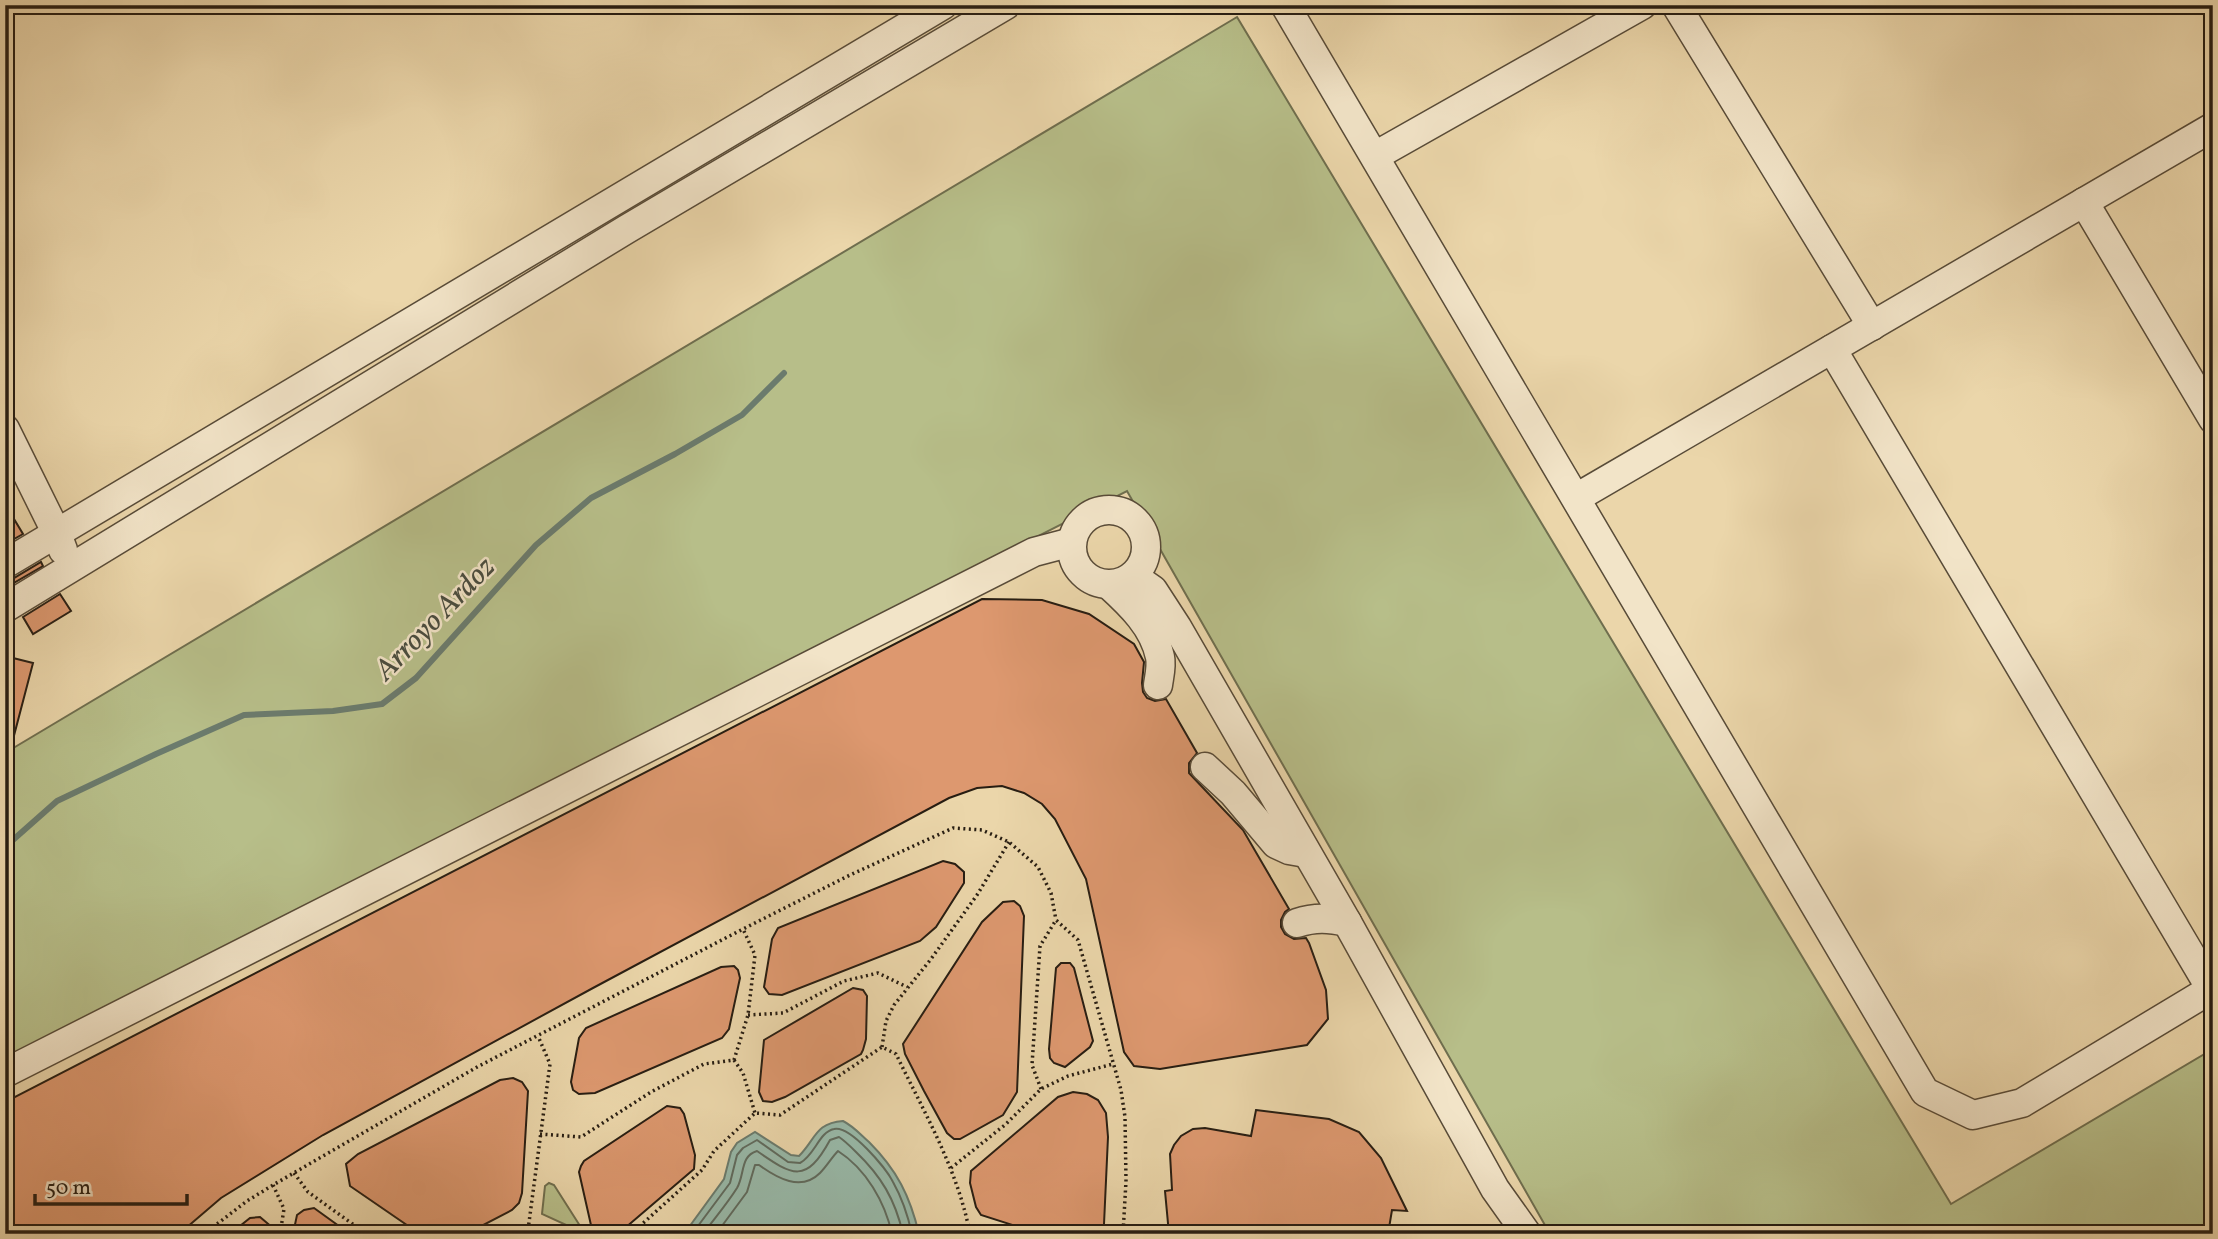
<svg xmlns="http://www.w3.org/2000/svg" width="2218" height="1239" font-family="Vollkorn,serif">
	<style>
		.green { fill: #b7be89; stroke: #6f6e4e; stroke-width: 2 }
		.water { fill: #98b9a9; stroke: #6b7b6d; stroke-width: 2 }
		.lines { fill: none; stroke-linecap: round; stroke-linejoin: round }
		.shore { stroke: #606b5e; stroke-width: 2 }
		.stream { stroke: #6b7b6d; stroke-width: 6 }
		.building { fill: #dd986f; stroke: #271d12; stroke-width: 2 }
		.minor-casing { stroke: #584b38; stroke-width: 31 }
		.path { stroke: #271d12; stroke-width: 3.5; stroke-dasharray: 2 3.5; stroke-linecap: butt }
		.minor { stroke: #f2e4c8; stroke-width: 28 }
		.labels { text-anchor: middle; stroke-width: 5; stroke-linejoin: round; paint-order: stroke }
		.water-label { font-size: 30px; font-style: italic; fill: #494c3f; stroke: #f2e4c8 }
	</style>
	<rect width="100%" height="100%" fill="#ebd6aa"/>
	<filter id="stains"><feTurbulence type="fractalNoise" baseFrequency=".00286" numOctaves="4"/><feColorMatrix values="0 0 0 0 .2 0 0 0 0 .09 0 0 0 0 .02 0 0 0 .5 -.17"/></filter>
	<radialGradient id="worn" r=".72"><stop offset=".6" stop-color="#630" stop-opacity="0"/><stop offset="1" stop-color="#630" stop-opacity=".3"/></radialGradient>
	<g class="green">
		<polygon points="1237,17 1951,1204 2213,1049 2213,1234 1550,1234 1127,491 5,1060 5,753"/>
		<polygon points="549,1183 554,1185 582,1229 577,1230 542,1214 545,1186"/>
	</g>
	<path class="water" d="M843,1121c10,5 17,13 26,21 28,28 41,54 50,92h-235l40,-55 7,-27 6,-9 18,-11 36,23 8,1c17,-17 16,-33 44,-35z"/>
	<g class="lines">
		<g class="shore">
			<path d="M692,1234l38,-51 7,-28 6,-7 14,-8 31,22 12,1c15,-8 19,-31 34,-34 16,-4 52,39 59,53 9,16 15,34 19,52"/>
			<path d="M703,1234c11,-15 24,-30 34,-46 8,-14 3,-32 20,-37 36,25 49,33 73,-11l9,-3c6,4 11,9 17,15 25,24 39,47 47,82"/>
			<path d="M716,1234l31,-42 8,-27h4c18,13 42,27 61,8 7,-7 12,-16 18,-22 28,18 47,51 54,83"/>
		</g>
		<polyline class="stream" points="5,847 57,801 156,754 244,715 333,711 382,704 416,678 536,545 591,498 675,454 742,415 784,373"/>
	</g>
	<g class="building">
		<polygon points="5,504 23,534 5,544"/>
		<polygon points="41,562 43,566 5,588 5,581 14,578"/>
		<polygon points="60,594 71,611 33,634 23,617"/>
		<polygon points="982,599 1042,600 1089,614 1134,644 1144,662 1142,683 1143,692 1147,698 1155,701 1166,699 1197,753 1189,763 1189,773 1243,830 1289,909 1285,912 1281,920 1281,927 1285,934 1294,939 1306,938 1309,943 1326,990 1328,1019 1307,1045 1160,1069 1134,1066 1124,1052 1086,879 1055,819 1042,804 1024,793 1002,786 977,788 949,798 593,988 323,1135 221,1198 179,1234 5,1234 5,1102"/>
		<polygon points="5,656 33,663 11,747 5,746"/>
		<polygon points="943,861 955,864 964,872 964,883 936,927 920,941 782,995 769,994 764,987 772,939 778,928"/>
		<polygon points="1014,901 1020,906 1024,916 1017,1092 1003,1115 960,1139 954,1139 947,1133 924,1091 905,1054 903,1044 982,922 1003,902"/>
		<polygon points="1061,963 1070,963 1074,968 1093,1041 1090,1047 1065,1067 1054,1063 1050,1058 1049,1049 1056,968"/>
		<polygon points="734,966 738,970 740,978 729,1029 722,1038 595,1093 579,1094 573,1090 571,1082 579,1038 586,1028 721,967"/>
		<polygon points="853,988 863,990 867,996 866,1039 863,1050 861,1054 785,1097 772,1102 763,1101 759,1092 764,1040"/>
		<polygon points="513,1078 522,1082 528,1091 522,1193 519,1203 512,1210 466,1234 420,1234 350,1186 346,1164 358,1154 500,1080"/>
		<polygon points="1073,1092 1087,1094 1098,1100 1106,1113 1108,1137 1104,1224 1101,1234 1041,1234 981,1215 976,1207 970,1183 971,1171 1058,1097"/>
		<polygon points="667,1106 680,1108 684,1114 695,1155 694,1169 618,1234 593,1234 579,1172 581,1166 584,1161"/>
		<polygon points="1256,1110 1329,1119 1359,1132 1381,1158 1407,1211 1392,1210 1388,1234 1169,1234 1165,1191 1172,1190 1170,1154 1174,1145 1181,1136 1193,1129 1205,1128 1251,1136"/>
		<polygon points="314,1208 350,1234 293,1234 297,1215 304,1210"/>
		<polygon points="260,1217 280,1234 230,1234 250,1218"/>
	</g>
	<g class="lines">
		<g class="minor-casing">
			<g id="minor">
				<polyline points="1285,5 1925,1092 1973,1115 2022,1103 2213,988"/>
				<polyline points="1676,5 1872,326"/>
				<polyline points="1375,156 1642,5"/>
				<polyline points="2084,202 2213,419"/>
				<polyline points="1832,349 2211,989"/>
				<polyline points="5,429 57,534 63,550"/>
				<polyline points="1576,498 2213,127"/>
				<circle cx="1109" cy="547" r="37"/>
				<polyline points="5,564 943,5"/>
				<polyline points="1133,576 1153,590 1177,627 1347,922 1495,1189 1527,1234"/>
				<path d="M1109,585c22,20 45,42 51,72 2,9 -1,20 -2,28"/>
				<polyline points="5,608 627,229 1006,5"/>
				<polyline points="1205,767 1233,793 1276,844 1289,850 1306,853"/>
				<path d="M1297,923c18,-6 32,-5 50,-1"/>
				<polyline points="5,1073 1034,552 1072,542"/>
			</g>
		</g>
		<g class="path">
			<polyline points="748,1015 783,1013 844,981 878,973 907,987"/>
			<polyline points="882,1047 886,1021 894,1005 931,959 977,895 1009,842"/>
			<polyline points="734,1060 743,1073 755,1113"/>
			<polyline points="1041,1089 1032,1065 1040,946 1056,920 1078,940 1121,1090 1125,1117 1126,1181 1123,1234"/>
			<polyline points="540,1134 581,1137 651,1092 704,1064 734,1060 748,1015 755,955 743,929"/>
			<polyline points="951,1168 1006,1124 1041,1089 1068,1076 1113,1064"/>
			<polyline points="294,1173 308,1192 354,1225 369,1234"/>
			<polyline points="273,1185 284,1209 280,1234"/>
			<polyline points="528,1230 550,1064 538,1036"/>
			<polyline points="970,1232 1003,1234"/>
			<polyline points="204,1234 247,1201 273,1185 479,1066 743,929 850,875 953,828 982,830 1009,842 1038,867 1051,893 1056,920"/>
			<polyline points="352,1234 354,1225"/>
			<polyline points="508,1234 528,1230 541,1234"/>
			<path d="M631,1234l71,-64 12,-19 41,-38 25,2 102,-68 14,7c28,58 62,116 74,180"/>
		</g>
		<use href="#minor" class="minor"/>
	</g>
	<g class="labels">
		<g class="water-label">
			<text transform="translate(434 618) rotate(-46)" y="10">Arroyo Ardoz</text>
		</g>
	</g>
	<rect width="2218" height="1239" fill="none" stroke="#ebd6aa" stroke-width="28"/>
	<rect x="7" y="7" width="2204" height="1225" fill="none" stroke="#271d12" stroke-width="3.5"/>
	<rect x="14" y="14" width="2190" height="1211" fill="none" stroke="#271d12" stroke-width="2"/>
	<path d="M35 1194v10h152v-10" fill="none" stroke="#271d12" stroke-width="3.5"/>
	<text x="46" y="1194" font-size="21" fill="#271d12" stroke="#f2e4c8" stroke-width="5" paint-order="stroke">50 m</text>
	<rect width="100%" height="100%" filter="url(#stains)"/>
	<rect width="100%" height="100%" fill="url(#worn)"/>
</svg>
